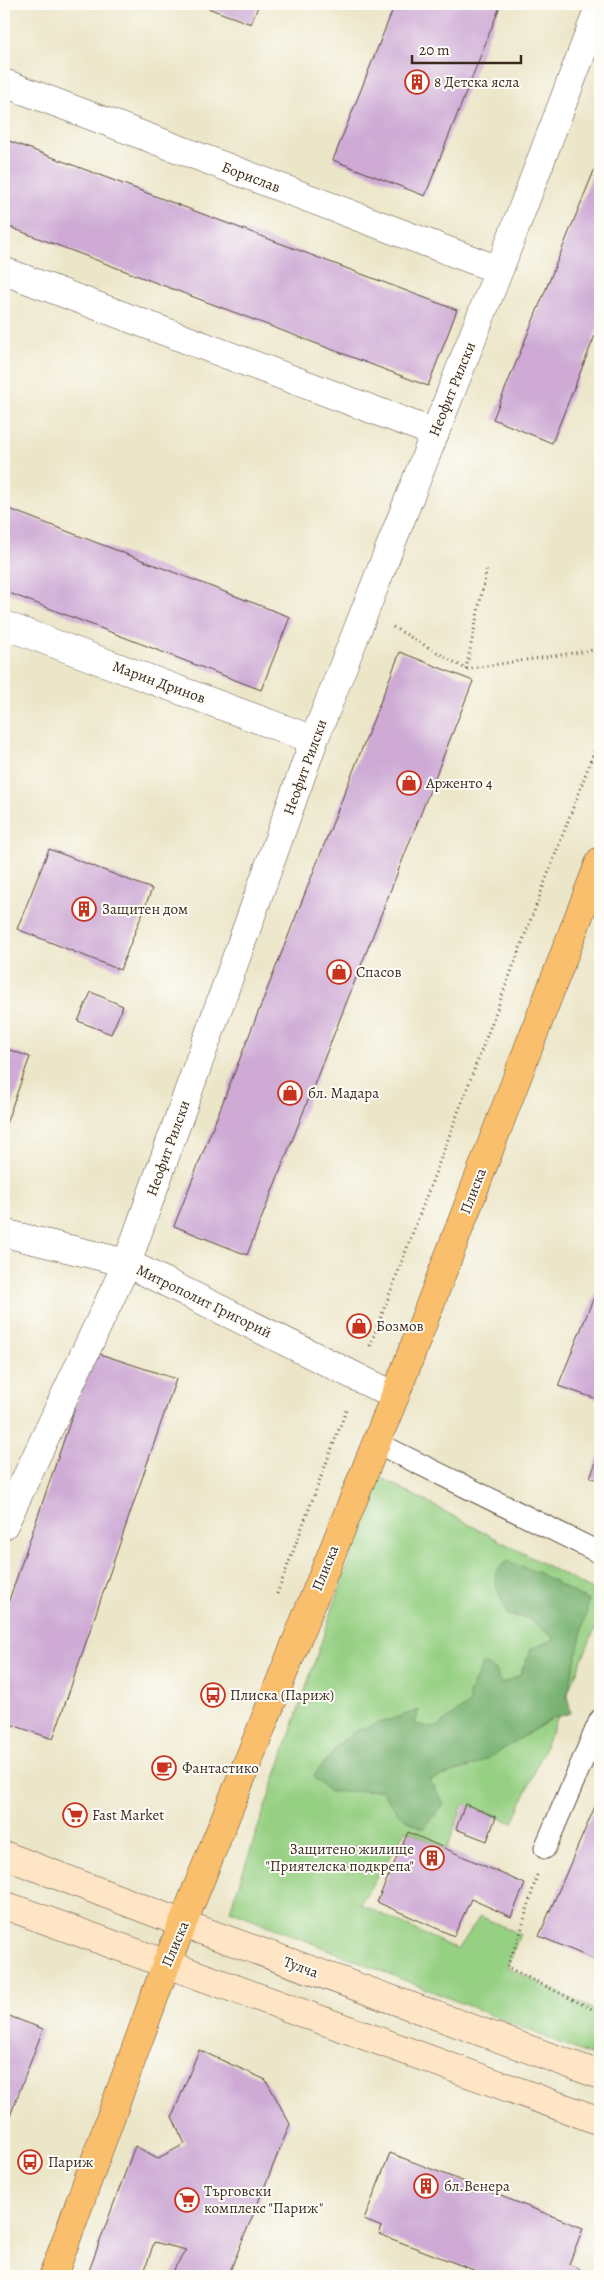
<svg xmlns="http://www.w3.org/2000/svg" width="604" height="2280" font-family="Alegreya,serif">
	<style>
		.green { fill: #96d083; stroke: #687d50 }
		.forest { fill: #78b271; stroke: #5a6e48 }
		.building { fill: #ceaad5 }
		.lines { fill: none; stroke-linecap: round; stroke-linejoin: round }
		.lane-casing { stroke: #564638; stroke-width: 23 }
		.street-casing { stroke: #564638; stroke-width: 29 }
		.secondary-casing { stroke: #564638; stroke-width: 29 }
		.primary-casing { stroke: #564638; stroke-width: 29 }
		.path { stroke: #564638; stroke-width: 3; stroke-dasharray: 1 4; stroke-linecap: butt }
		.lane { stroke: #fff; stroke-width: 21 }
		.street { stroke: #fff; stroke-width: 28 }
		.secondary { stroke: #fde5c5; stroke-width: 28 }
		.primary { stroke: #f9bf6d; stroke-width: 28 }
		.labels { text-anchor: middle; stroke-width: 4; stroke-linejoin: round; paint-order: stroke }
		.poi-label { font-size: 15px; fill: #3b2a1e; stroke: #fdfcf7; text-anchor: start }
		.street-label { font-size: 15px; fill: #3b2a1e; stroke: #fdfcf7 }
	</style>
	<rect width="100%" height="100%" fill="#fdfcf7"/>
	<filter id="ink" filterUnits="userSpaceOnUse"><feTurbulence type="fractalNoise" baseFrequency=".02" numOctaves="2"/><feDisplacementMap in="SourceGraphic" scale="10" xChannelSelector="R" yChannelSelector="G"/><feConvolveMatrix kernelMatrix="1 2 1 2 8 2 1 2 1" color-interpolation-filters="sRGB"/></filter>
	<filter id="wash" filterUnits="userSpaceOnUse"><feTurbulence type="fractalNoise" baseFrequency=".0096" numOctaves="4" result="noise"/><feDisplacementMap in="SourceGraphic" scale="20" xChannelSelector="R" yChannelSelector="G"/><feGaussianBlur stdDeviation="1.12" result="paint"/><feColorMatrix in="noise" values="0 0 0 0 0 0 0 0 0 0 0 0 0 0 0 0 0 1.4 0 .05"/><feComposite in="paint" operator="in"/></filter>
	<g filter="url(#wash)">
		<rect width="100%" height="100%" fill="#ece6c9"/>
		<polygon class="green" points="378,1476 600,1594 600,1617 513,1823 463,1804 447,1849 406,1830 360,1904 458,1950 480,1916 520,1934 507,1967 600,2013 600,2059 230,1910"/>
		<path class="forest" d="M508,1561l31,12 50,28 -22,95 4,17 -18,5 -72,45 -51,17 14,23 -20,26c-24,-11 -29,-17 -43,-39l-51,2 -17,-15 27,-34 18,-13 61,-20 -4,14 20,4 35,-25 -1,-9 14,-31 12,7 6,14 19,-9 11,-26 24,-10 -27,-21 -21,-3 -12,-33 3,-13z"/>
		<g id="blocks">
			<g class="building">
				<polygon points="197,4 259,4 251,24"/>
				<polygon points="395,4 501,4 425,196 333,160"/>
				<polygon points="4,139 457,310 428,386 4,225"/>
				<polygon points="600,156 600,323 552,443 493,419"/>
				<polygon points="4,507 290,617 261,690 4,591"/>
				<polygon points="400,652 473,681 247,1255 174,1226"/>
				<polygon points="49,849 152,889 120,970 17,929"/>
				<polygon points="91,992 123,1006 111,1034 78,1021"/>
				<polygon points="4,1048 30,1057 4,1129"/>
				<polygon points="600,1282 600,1400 558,1386"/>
				<polygon points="94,1352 176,1379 53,1739 4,1722 4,1615"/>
				<polygon points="600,1453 600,1481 590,1477"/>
				<polygon points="600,1795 600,1962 539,1936"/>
				<polygon points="465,1804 496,1817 487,1841 456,1829"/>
				<polygon points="408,1832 525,1884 511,1917 471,1899 454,1936 377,1902"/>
				<polygon points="4,2014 43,2029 4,2132"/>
				<polygon points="199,2050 266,2080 290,2124 228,2276 174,2276 172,2272 186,2250 154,2242 143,2276 87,2276 135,2146 158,2158 185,2144 172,2117"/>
				<polygon points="390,2153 583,2228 569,2264 580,2269 577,2276 489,2276 379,2234 382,2227 364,2220"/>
			</g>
		</g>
	</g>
	<g filter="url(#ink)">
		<use href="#blocks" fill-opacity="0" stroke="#564638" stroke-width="1"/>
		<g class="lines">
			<g class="lane-casing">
				<g id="lane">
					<polyline points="375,1442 600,1553"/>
					<polyline points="545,1848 600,1720"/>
				</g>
			</g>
			<g class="street-casing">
				<g id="street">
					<polyline points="4,83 499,270"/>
					<polyline points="4,271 435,433"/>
					<polyline points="4,625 314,740"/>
					<polyline points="4,1233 127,1263 395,1396"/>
					<polyline points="4,1525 127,1263 314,740 499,270 600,5"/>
				</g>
			</g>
			<g class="secondary-casing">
				<g id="secondary">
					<polyline points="4,1855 184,1924 600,2075"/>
					<polyline points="4,1905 600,2121"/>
				</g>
			</g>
			<g class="primary-casing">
				<polyline id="primary" points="53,2276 166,1965 395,1396 600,861"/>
			</g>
			<g class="path">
				<polyline points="393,627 466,669 600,649"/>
				<polyline points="466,669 487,568"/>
				<polyline points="370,1346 600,736"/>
				<polyline points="277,1594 347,1408"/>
				<polyline points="537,1875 520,1934 507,1967 600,2013"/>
			</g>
			<use href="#lane" class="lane"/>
			<use href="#street" class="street"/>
			<use href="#secondary" class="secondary"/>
			<use href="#primary" class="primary"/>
		</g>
	</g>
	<defs>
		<g id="building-ring" transform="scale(1.25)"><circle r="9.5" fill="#fdfcf7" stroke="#c8321e" stroke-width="1.5"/><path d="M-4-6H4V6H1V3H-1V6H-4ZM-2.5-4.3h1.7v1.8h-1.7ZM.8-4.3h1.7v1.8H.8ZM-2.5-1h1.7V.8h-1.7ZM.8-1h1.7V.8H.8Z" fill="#c8321e"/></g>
		<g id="shop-ring" transform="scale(1.25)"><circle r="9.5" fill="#fdfcf7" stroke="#c8321e" stroke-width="1.5"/><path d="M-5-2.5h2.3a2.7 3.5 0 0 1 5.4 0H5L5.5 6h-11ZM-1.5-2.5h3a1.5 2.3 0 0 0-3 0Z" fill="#c8321e"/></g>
		<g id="bus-ring" transform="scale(1.25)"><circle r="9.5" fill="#fdfcf7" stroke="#c8321e" stroke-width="1.5"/><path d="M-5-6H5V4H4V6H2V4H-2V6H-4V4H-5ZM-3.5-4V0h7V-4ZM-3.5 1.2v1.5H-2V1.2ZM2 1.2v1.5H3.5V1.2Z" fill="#c8321e"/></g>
		<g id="cafe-ring" transform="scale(1.25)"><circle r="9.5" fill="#fdfcf7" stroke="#c8321e" stroke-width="1.5"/><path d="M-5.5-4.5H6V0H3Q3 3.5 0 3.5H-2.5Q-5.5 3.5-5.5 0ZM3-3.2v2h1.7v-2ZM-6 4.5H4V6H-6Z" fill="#c8321e"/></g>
		<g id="supermarket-ring" transform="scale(1.25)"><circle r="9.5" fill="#fdfcf7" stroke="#c8321e" stroke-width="1.5"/><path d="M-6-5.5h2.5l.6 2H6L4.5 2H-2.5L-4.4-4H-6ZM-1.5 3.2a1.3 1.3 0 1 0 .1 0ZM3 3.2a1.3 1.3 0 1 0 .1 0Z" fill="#c8321e"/></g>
	</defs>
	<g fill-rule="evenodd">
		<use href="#building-ring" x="417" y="82"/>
		<use href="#shop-ring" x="409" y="783"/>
		<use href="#building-ring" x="84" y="909"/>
		<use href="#shop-ring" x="339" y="972"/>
		<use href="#shop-ring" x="290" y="1093"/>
		<use href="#shop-ring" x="359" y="1326"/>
		<use href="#bus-ring" x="213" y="1695"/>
		<use href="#cafe-ring" x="164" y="1768"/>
		<use href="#supermarket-ring" x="75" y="1815"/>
		<use href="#building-ring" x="432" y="1858"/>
		<use href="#bus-ring" x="30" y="2162"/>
		<use href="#building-ring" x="426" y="2186"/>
		<use href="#supermarket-ring" x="187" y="2200"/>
	</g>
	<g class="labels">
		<g class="poi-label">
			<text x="434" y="87">8 Детска ясла</text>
			<text x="426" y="788">Арженто 4</text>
			<text x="102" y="914">Защитен дом</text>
			<text x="356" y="977">Спасов</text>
			<text x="308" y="1098">бл. Мадара</text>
			<text x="376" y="1331">Бозмов</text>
			<text x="230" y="1700">Плиска (Париж)</text>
			<text x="182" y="1773">Фантастико</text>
			<text x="92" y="1820">Fast Market</text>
			<text x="414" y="1854" text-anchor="end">Защитено жилище<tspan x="414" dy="17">"Приятелска подкрепа"</tspan></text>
			<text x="48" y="2167">Париж</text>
			<text x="444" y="2191">бл.Венера</text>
			<text x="204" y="2196">Търговски<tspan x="204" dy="17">комплекс "Париж"</tspan></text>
		</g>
		<g class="street-label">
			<text transform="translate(251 177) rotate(21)" y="5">Борислав</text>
			<text transform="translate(452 389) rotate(-68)" y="5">Неофит Рилски</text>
			<text transform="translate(159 682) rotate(20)" y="5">Марин Дринов</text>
			<text transform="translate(305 767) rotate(-70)" y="5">Неофит Рилски</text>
			<text transform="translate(168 1148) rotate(-70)" y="5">Неофит Рилски</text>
			<text transform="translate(473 1191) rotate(-69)" y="5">Плиска</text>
			<text transform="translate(204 1301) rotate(26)" y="5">Митрополит Григорий</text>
			<text transform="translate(325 1568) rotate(-68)" y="5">Плиска</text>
			<text transform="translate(175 1944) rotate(-67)" y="5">Плиска</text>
			<text transform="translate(301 1967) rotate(20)" y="5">Тулча</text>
		</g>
	</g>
	<rect width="604" height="2280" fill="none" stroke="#fdfcf7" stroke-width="20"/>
	<path d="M412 55v8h109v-8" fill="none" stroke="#3b2a1e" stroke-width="2.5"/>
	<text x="419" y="55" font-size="15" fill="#3b2a1e" stroke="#fdfcf7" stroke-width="4" paint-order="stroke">20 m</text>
</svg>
